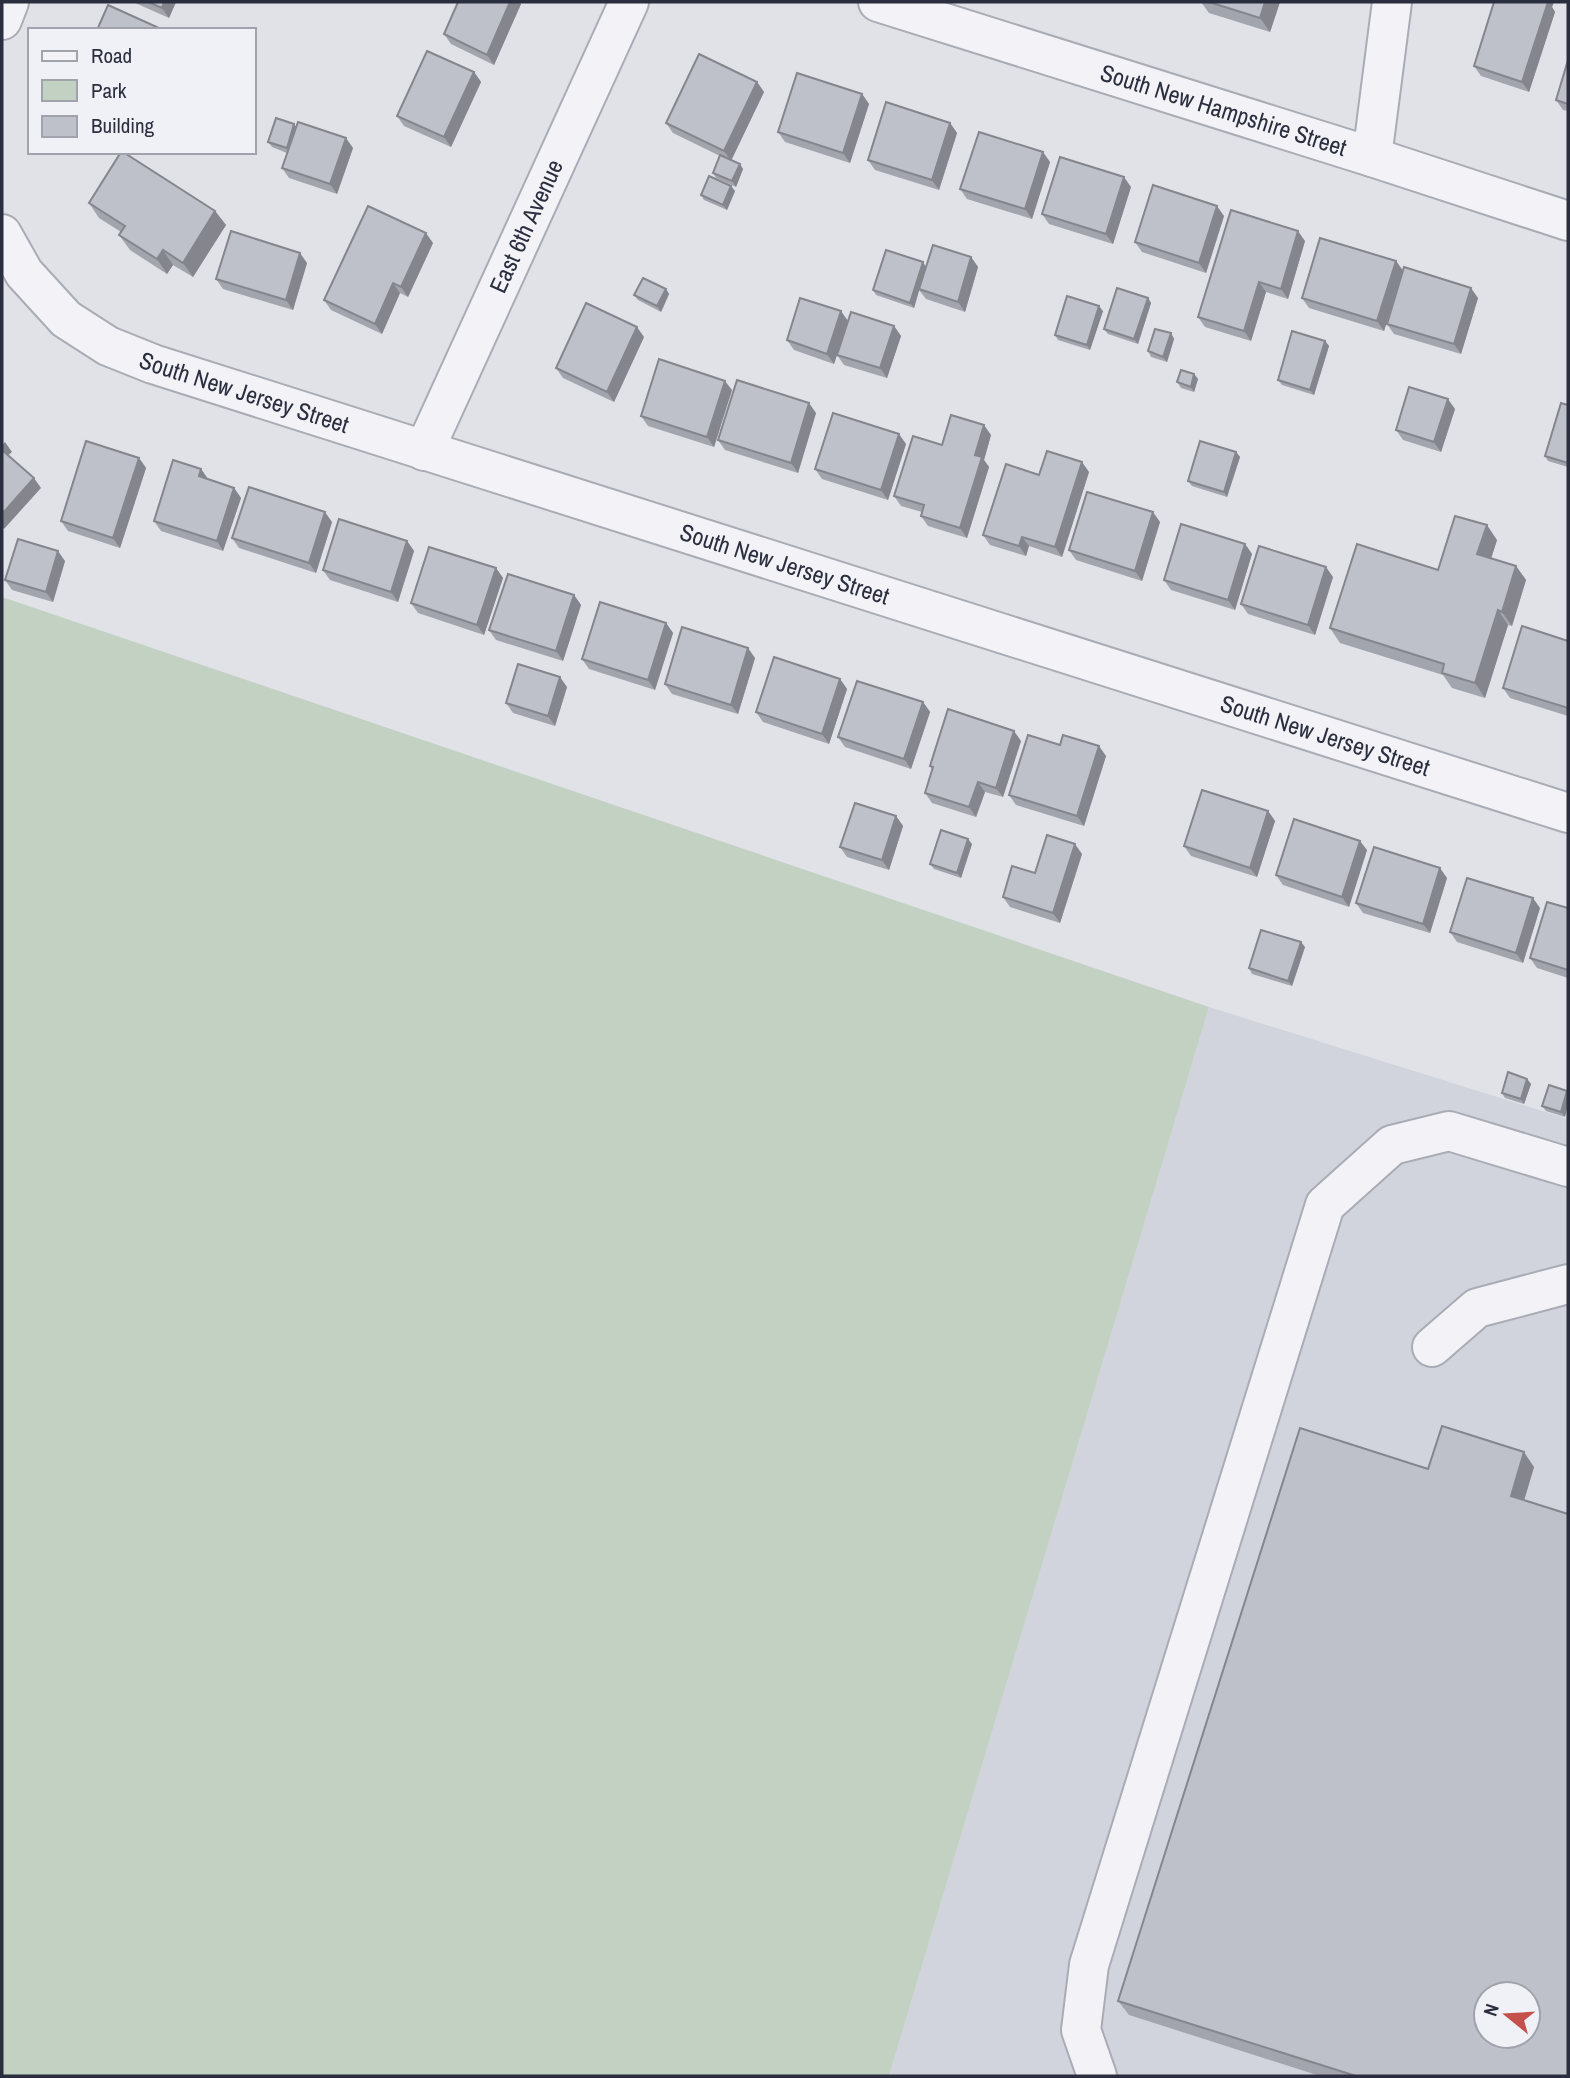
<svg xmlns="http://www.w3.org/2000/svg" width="1570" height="2078" font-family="'Archivo Narrow',sans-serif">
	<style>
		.built { fill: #d2d4dd; fill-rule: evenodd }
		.green { fill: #c3d1c2 }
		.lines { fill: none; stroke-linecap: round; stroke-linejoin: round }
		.minor-casing { stroke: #a9acb5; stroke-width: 42 }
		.minor { stroke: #f3f3f7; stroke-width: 38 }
		.wall { fill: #a3a5ae }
		.shaded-wall { fill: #85868d }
		.building { fill: #bec0ca; stroke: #85868d; stroke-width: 2; fill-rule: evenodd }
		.labels { text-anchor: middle; stroke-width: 5; stroke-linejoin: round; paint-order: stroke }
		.street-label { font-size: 24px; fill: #2a2e3e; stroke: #f0f1f6 }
	</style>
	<rect width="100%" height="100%" fill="#e0e2e8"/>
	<path class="built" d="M1209,1007l359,112v957h-679zM1486,1994h42v42h-42z"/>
	<polygon class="green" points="2,597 1209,1007 889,2076 2,2076"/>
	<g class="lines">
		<g class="minor-casing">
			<g id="minor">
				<path id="s1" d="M878,2l494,155 196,64"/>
				<polyline points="2,20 9,2"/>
				<polyline points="1372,157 1392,2"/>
				<path id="s2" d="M2,234l22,39 42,46 42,27 45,18 1415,449"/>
				<path id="s3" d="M424,451l205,-449"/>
				<polyline points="1432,1347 1477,1308 1568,1284"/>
				<polyline points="1097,2076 1081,2030 1089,1965 1325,1205 1392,1145 1449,1131 1568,1167"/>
			</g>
		</g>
		<use href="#minor" class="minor"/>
	</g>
	<g class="wall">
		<polygon points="133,2 176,2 169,18"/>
		<polygon points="458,2 519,2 521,4 494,65 451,44 444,34"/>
		<polygon points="1201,2 1280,2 1270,32 1209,13"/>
		<polygon points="1494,2 1554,2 1552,7 1555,12 1529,92 1481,76 1474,66"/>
		<polygon points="1568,60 1568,111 1563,110 1556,100"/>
		<polygon points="474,72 481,82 451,147 404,126 397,116"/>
		<polygon points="757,82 764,92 731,160 743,169 736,187 716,178 713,173 720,156 673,133 666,123"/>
		<polygon points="862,94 869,104 850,163 785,142 778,132"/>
		<polygon points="950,123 957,133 939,190 875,170 868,160"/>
		<polygon points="296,127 353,148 337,194 289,178 282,168 287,153 272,147 268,142"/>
		<polygon points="1050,162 1032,219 967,199 960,189"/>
		<polygon points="731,186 735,191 727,210 704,200 701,195"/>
		<polygon points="1131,187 1113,244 1049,224 1042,214"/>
		<polygon points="89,203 215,211 226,225 193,277 173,265 167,274 130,250 119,235 121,232 99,218"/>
		<polygon points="1224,216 1206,273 1142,252 1135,242"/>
		<polygon points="1305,241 1288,299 1266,292 1251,341 1205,327 1198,317"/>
		<polygon points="433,243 408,297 400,293 382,334 331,310 324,300"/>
		<polygon points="971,257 978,267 965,312 926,299 919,290 914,308 876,295 873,290 926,266"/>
		<polygon points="1396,261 1403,271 1384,331 1309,308 1302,298"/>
		<polygon points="307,263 293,310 223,289 216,279"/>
		<polygon points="666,289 669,294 661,312 638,300 634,295"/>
		<polygon points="1148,298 1151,303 1138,344 1108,334 1104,329"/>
		<polygon points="1478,298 1461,354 1394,334 1387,324"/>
		<polygon points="1103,311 1090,350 1058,340 1055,335"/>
		<polygon points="848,321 834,364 794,350 787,340"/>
		<polygon points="894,326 901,336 887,378 844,365 837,355"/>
		<polygon points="1171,333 1174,339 1167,362 1151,357 1148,351"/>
		<polygon points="644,337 614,402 563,378 556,368"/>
		<polygon points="1325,341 1329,346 1314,395 1282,385 1278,380"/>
		<polygon points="1194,374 1198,379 1194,392 1181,388 1177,382"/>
		<polygon points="732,390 714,447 648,426 641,416"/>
		<polygon points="1568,405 1568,467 1548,461 1545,456"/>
		<polygon points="1455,409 1441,452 1403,440 1396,430"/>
		<polygon points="816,413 798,473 725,450 718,440"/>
		<polygon points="991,435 984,460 989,467 967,538 928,526 921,516 922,512 901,506 894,496 942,445"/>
		<polygon points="906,444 888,500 822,479 815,469"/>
		<polygon points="1236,452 1240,457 1227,497 1192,486 1188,481"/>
		<polygon points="139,458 146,468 120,548 68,531 61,521"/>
		<polygon points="201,469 208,479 234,488 241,498 223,551 161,531 154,521"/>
		<polygon points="1089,472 1062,557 1029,546 1026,556 990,545 983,535 1039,475"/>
		<polygon points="332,522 316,573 239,548 232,538"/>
		<polygon points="1160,522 1142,581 1076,560 1069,550"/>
		<polygon points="1497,540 1491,558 1516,566 1526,580 1512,626 1508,625 1485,698 1452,688 1443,675 1340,643 1330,628 1438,570"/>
		<polygon points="407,541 414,551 398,602 330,580 323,570"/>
		<polygon points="1245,544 1252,554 1235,610 1171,590 1164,580"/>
		<polygon points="65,561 53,602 12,590 5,580"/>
		<polygon points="496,568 503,578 484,635 418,613 411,603"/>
		<polygon points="1333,577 1315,635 1248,614 1241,604"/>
		<polygon points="574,595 581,605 563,661 496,640 489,630"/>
		<polygon points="666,623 673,633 655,690 589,669 582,659"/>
		<polygon points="1568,641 1568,716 1510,698 1503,688"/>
		<polygon points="755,658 738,714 672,694 665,684"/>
		<polygon points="840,679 847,689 829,744 763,722 756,712"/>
		<polygon points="567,687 555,726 513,713 506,703"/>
		<polygon points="923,702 930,712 911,769 845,747 838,737"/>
		<polygon points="1021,741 1003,797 985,792 976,817 932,803 925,793 932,769 930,766"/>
		<polygon points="1060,745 1106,756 1084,826 1016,805 1009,795"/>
		<polygon points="1268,811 1275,821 1257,877 1191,856 1184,846"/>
		<polygon points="896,816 903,826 889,870 847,857 840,847"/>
		<polygon points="972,844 961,878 934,869 930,864"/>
		<polygon points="1367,850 1349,907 1283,885 1276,875"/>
		<polygon points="1082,854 1060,923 1010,907 1003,897 1035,873"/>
		<polygon points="1447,878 1430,933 1363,913 1356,903"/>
		<polygon points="1540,908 1523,963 1457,942 1450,932"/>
		<polygon points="1568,908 1568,978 1537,968 1530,958"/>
		<polygon points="1305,947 1292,986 1252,974 1249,968"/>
		<polygon points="1527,1079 1531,1084 1524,1104 1505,1098 1502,1093"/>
		<polygon points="1549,1085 1565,1117 1546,1111 1542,1106"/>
		<polygon points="1534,1467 1524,1500 1568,2076 1320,2076 1129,2015 1118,2001 1428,1469"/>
	</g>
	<g class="shaded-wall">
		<polygon points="164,2 176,2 169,18 162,8"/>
		<polygon points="510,2 519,2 521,4 494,65 487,55"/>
		<polygon points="1265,2 1280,2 1270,32 1260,18"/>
		<polygon points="1544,2 1554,2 1552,7 1555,12 1529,92 1522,82"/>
		<polygon points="474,72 481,82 451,147 444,137"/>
		<polygon points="757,82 764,92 731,161 724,151"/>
		<polygon points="862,94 869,104 850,163 843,153"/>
		<polygon points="950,123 957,133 939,190 932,180"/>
		<polygon points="294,124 298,129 290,153 287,148"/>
		<polygon points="346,138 353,148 337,194 330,184"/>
		<polygon points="1043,152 1050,162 1032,219 1025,209"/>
		<polygon points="740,164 743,169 736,187 732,181"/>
		<polygon points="1124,177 1131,187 1113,244 1106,234"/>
		<polygon points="731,186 735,191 727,210 723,205"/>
		<polygon points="1217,206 1224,216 1206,273 1199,263"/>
		<polygon points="215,211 226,225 193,277 183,263"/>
		<polygon points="1298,231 1305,241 1288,299 1281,289"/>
		<polygon points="426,233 433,243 408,297 401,287"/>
		<polygon points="163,250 173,265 167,274 157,259"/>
		<polygon points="300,253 307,263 293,310 286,300"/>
		<polygon points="971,257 978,267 965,312 958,302"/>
		<polygon points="1396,261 1403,271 1384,331 1377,321"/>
		<polygon points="923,262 926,267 914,308 910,303"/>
		<polygon points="1259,282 1266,292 1251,341 1244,331"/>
		<polygon points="393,283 400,293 382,334 375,324"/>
		<polygon points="1471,288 1478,298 1461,354 1454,344"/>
		<polygon points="666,289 669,294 661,312 657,306"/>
		<polygon points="1148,298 1151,303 1138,344 1134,339"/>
		<polygon points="1099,306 1103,311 1090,350 1087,345"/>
		<polygon points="841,311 848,321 834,364 827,354"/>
		<polygon points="894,326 901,336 887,378 880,368"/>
		<polygon points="637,327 644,337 614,402 607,392"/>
		<polygon points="1171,333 1174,339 1167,362 1163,357"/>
		<polygon points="1325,341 1329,346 1314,395 1310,390"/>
		<polygon points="1194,374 1198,379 1194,392 1191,387"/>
		<polygon points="725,381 732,390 714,447 707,437"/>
		<polygon points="1448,399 1455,409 1441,452 1434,442"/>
		<polygon points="809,403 816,413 798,473 791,463"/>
		<polygon points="984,425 991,435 984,460 989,467 967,538 960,528 975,455"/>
		<polygon points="899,434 906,444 888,500 881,490"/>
		<polygon points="5,442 12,452 6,457 2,451 2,445"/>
		<polygon points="1236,452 1240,457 1227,497 1224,492"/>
		<polygon points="139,458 146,468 120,548 113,538"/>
		<polygon points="1082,462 1089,472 1062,557 1055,547"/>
		<polygon points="201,469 208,479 206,486 199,476"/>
		<polygon points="34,478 41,488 4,529 2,526 2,514"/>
		<polygon points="234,488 241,498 223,551 217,541"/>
		<polygon points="325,512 332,522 316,573 309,563"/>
		<polygon points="1153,512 1160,522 1142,581 1135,571"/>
		<polygon points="1487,525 1497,540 1488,568 1477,554"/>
		<polygon points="1022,537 1029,546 1026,556 1019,546"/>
		<polygon points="407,541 414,551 398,602 391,592"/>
		<polygon points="1245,544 1252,554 1235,610 1228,600"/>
		<polygon points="58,551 65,561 53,602 46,592"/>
		<polygon points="1516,566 1526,580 1512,626 1502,612"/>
		<polygon points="1326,567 1333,577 1315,635 1308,625"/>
		<polygon points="496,568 503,578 484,635 477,625"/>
		<polygon points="574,595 581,605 563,661 556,651"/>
		<polygon points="1498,610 1508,625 1485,698 1475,683"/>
		<polygon points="666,623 673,633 655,690 648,680"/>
		<polygon points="748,648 755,658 738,714 731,705"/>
		<polygon points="560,677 567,687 555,726 548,716"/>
		<polygon points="840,679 847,689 829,744 822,734"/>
		<polygon points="923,702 930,712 911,769 904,759"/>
		<polygon points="1014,731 1021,741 1003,797 996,788"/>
		<polygon points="1099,746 1106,756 1084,826 1077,816"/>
		<polygon points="978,782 985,792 976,817 969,807"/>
		<polygon points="1268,811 1275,821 1257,877 1250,868"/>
		<polygon points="896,816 903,826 889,870 882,860"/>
		<polygon points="968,839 972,844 961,878 957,873"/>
		<polygon points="1360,841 1367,850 1349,907 1342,897"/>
		<polygon points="1075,844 1082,854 1060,923 1053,913"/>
		<polygon points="1440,868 1447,878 1430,933 1423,924"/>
		<polygon points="1533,898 1540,908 1523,963 1516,953"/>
		<polygon points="1301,942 1305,947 1292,986 1288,981"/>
		<polygon points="1527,1079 1531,1084 1524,1104 1521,1099"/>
		<polygon points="1567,1091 1568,1092 1568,1105 1565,1117 1561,1112"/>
		<polygon points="1524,1452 1534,1467 1521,1511 1511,1496"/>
	</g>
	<g class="building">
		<polygon points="148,2 164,2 162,8"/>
		<polygon points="458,2 510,2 487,55 444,34"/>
		<polygon points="1209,2 1265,2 1260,18"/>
		<polygon points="1494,2 1548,2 1522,82 1474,66"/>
		<polygon points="108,5 159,28 158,30 97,30"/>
		<polygon points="427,51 474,72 444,137 397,116"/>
		<polygon points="699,54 757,82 724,151 666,123"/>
		<polygon points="1568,60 1568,104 1556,100"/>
		<polygon points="797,73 862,94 843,153 778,132"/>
		<polygon points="886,102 950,123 932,180 868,160"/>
		<polygon points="276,118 294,124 287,148 268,142"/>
		<polygon points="298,122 346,138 330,184 282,168"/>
		<polygon points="979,132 1043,152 1025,209 960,189"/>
		<polygon points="121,152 123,152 215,211 183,263 163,250 157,259 119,235 125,226 89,203"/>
		<polygon points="720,155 740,164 732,181 713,173"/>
		<polygon points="1060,157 1124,177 1106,234 1042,214"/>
		<polygon points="709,176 731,186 723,205 701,195"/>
		<polygon points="1153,185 1217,206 1199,263 1135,242"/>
		<polygon points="368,206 426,233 401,287 393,283 375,324 324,300"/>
		<polygon points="1231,210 1298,231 1281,289 1259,282 1244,331 1198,317"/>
		<polygon points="231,231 300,253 286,300 216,279"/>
		<polygon points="1320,238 1396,261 1377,321 1302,298"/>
		<polygon points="933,245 971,257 958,302 919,289"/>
		<polygon points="886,250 923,262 910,303 873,290"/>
		<polygon points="1404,267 1471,288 1454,344 1387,324"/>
		<polygon points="643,278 666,289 657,306 634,295"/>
		<polygon points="1117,288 1148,298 1134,339 1104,329"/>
		<polygon points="1067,296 1099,306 1087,345 1055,335"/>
		<polygon points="800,298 841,311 827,354 787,340"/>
		<polygon points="586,303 637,327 607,392 556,368"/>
		<polygon points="851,312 894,326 880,368 837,355"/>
		<polygon points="1155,329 1171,333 1163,357 1148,351"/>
		<polygon points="1292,331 1325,341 1310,390 1278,380"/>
		<polygon points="659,359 725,381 707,437 641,416"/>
		<polygon points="1181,370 1194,374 1191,387 1177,382"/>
		<polygon points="737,380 809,403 791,463 718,440"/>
		<polygon points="1409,387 1448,399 1434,442 1396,430"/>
		<polygon points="1561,403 1568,405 1568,463 1545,456"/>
		<polygon points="833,413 899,434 881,490 815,469"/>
		<polygon points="951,415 984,425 975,455 982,457 960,528 921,516 924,505 894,496 913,436 942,445"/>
		<polygon points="86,441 139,458 113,538 61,521"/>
		<polygon points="1200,441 1236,452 1224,492 1188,481"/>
		<polygon points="2,450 34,478 2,514"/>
		<polygon points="1047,451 1082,462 1055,547 1022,537 1019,546 983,535 1006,464 1039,475"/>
		<polygon points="173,460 201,469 199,476 234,488 217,541 154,521"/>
		<polygon points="249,487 325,512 309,563 232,538"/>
		<polygon points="1087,492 1153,512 1135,571 1069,550"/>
		<polygon points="1455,516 1487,525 1477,554 1516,566 1502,612 1498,610 1475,683 1442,673 1444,664 1330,628 1357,544 1438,570"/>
		<polygon points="339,519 407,541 391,592 323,570"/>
		<polygon points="1181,524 1245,544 1228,600 1164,580"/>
		<polygon points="18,539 58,551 46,592 5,580"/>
		<polygon points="1259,546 1326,567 1308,625 1241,604"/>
		<polygon points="429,547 496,568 477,625 411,603"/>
		<polygon points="508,574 574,595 556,651 489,630"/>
		<polygon points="600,602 666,623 648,680 582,659"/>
		<polygon points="1522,626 1568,641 1568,708 1503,688"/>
		<polygon points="682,627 748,648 731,705 665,684"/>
		<polygon points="774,657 840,679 822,734 756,712"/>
		<polygon points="518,664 560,677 548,716 506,703"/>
		<polygon points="857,681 923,702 904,759 838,737"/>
		<polygon points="948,709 1014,731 996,788 978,782 969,807 925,793 933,767 930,766"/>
		<polygon points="1028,735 1060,745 1063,735 1099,746 1077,816 1009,795"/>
		<polygon points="1202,790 1268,811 1250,868 1184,846"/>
		<polygon points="855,803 896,816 882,860 840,847"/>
		<polygon points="1294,819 1360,841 1342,897 1276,875"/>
		<polygon points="941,830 968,839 957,873 930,864"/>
		<polygon points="1047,835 1075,844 1053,913 1003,897 1012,866 1035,873"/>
		<polygon points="1374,847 1440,868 1423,924 1356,903"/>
		<polygon points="1467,878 1533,898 1516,953 1450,932"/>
		<polygon points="1547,902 1568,908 1568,970 1530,958"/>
		<polygon points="1261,930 1301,942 1288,981 1249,968"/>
		<polygon points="1508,1072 1527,1079 1521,1099 1502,1093"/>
		<polygon points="1549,1085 1567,1091 1561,1112 1542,1106"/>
		<path d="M1442,1426l82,26 -13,44 57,18v562h-212l-238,-75 182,-573 128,41zM1486,1994h42v42h-42z"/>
	</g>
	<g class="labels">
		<g class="street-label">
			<text dy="8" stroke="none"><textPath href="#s1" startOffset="362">South New Hampshire Street</textPath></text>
			<text dy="8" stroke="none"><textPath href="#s3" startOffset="247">East 6th Avenue</textPath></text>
			<text dy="8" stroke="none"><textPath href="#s2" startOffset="301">South New Jersey Street</textPath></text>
			<text dy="8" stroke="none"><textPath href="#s2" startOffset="868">South New Jersey Street</textPath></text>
			<text dy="8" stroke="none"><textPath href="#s2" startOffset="1435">South New Jersey Street</textPath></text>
		</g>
	</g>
	<rect width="1570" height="2078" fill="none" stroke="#2a2e3e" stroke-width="7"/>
	<rect x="28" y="28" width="228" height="126" fill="#f0f1f6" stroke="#a1a3ac" stroke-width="2"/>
	<rect x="42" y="51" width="35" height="10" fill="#f3f3f7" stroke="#a1a3ac" stroke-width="2"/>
	<text x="91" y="63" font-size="21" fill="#2a2e3e">Road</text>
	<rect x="42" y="80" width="35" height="21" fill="#c3d1c2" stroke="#a1a3ac" stroke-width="2"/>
	<text x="91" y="98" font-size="21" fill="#2a2e3e">Park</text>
	<rect x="42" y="116" width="35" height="21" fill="#bec0ca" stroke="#a1a3ac" stroke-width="2"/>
	<text x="91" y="133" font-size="21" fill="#2a2e3e">Building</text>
	<g transform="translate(1507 2015) rotate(288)"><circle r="33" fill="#f0f1f6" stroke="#a1a3ac" stroke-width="2"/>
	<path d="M0-5L12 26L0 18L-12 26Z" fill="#c5514d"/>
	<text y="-10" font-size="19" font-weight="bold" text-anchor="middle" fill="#2a2e3e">N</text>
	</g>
</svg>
